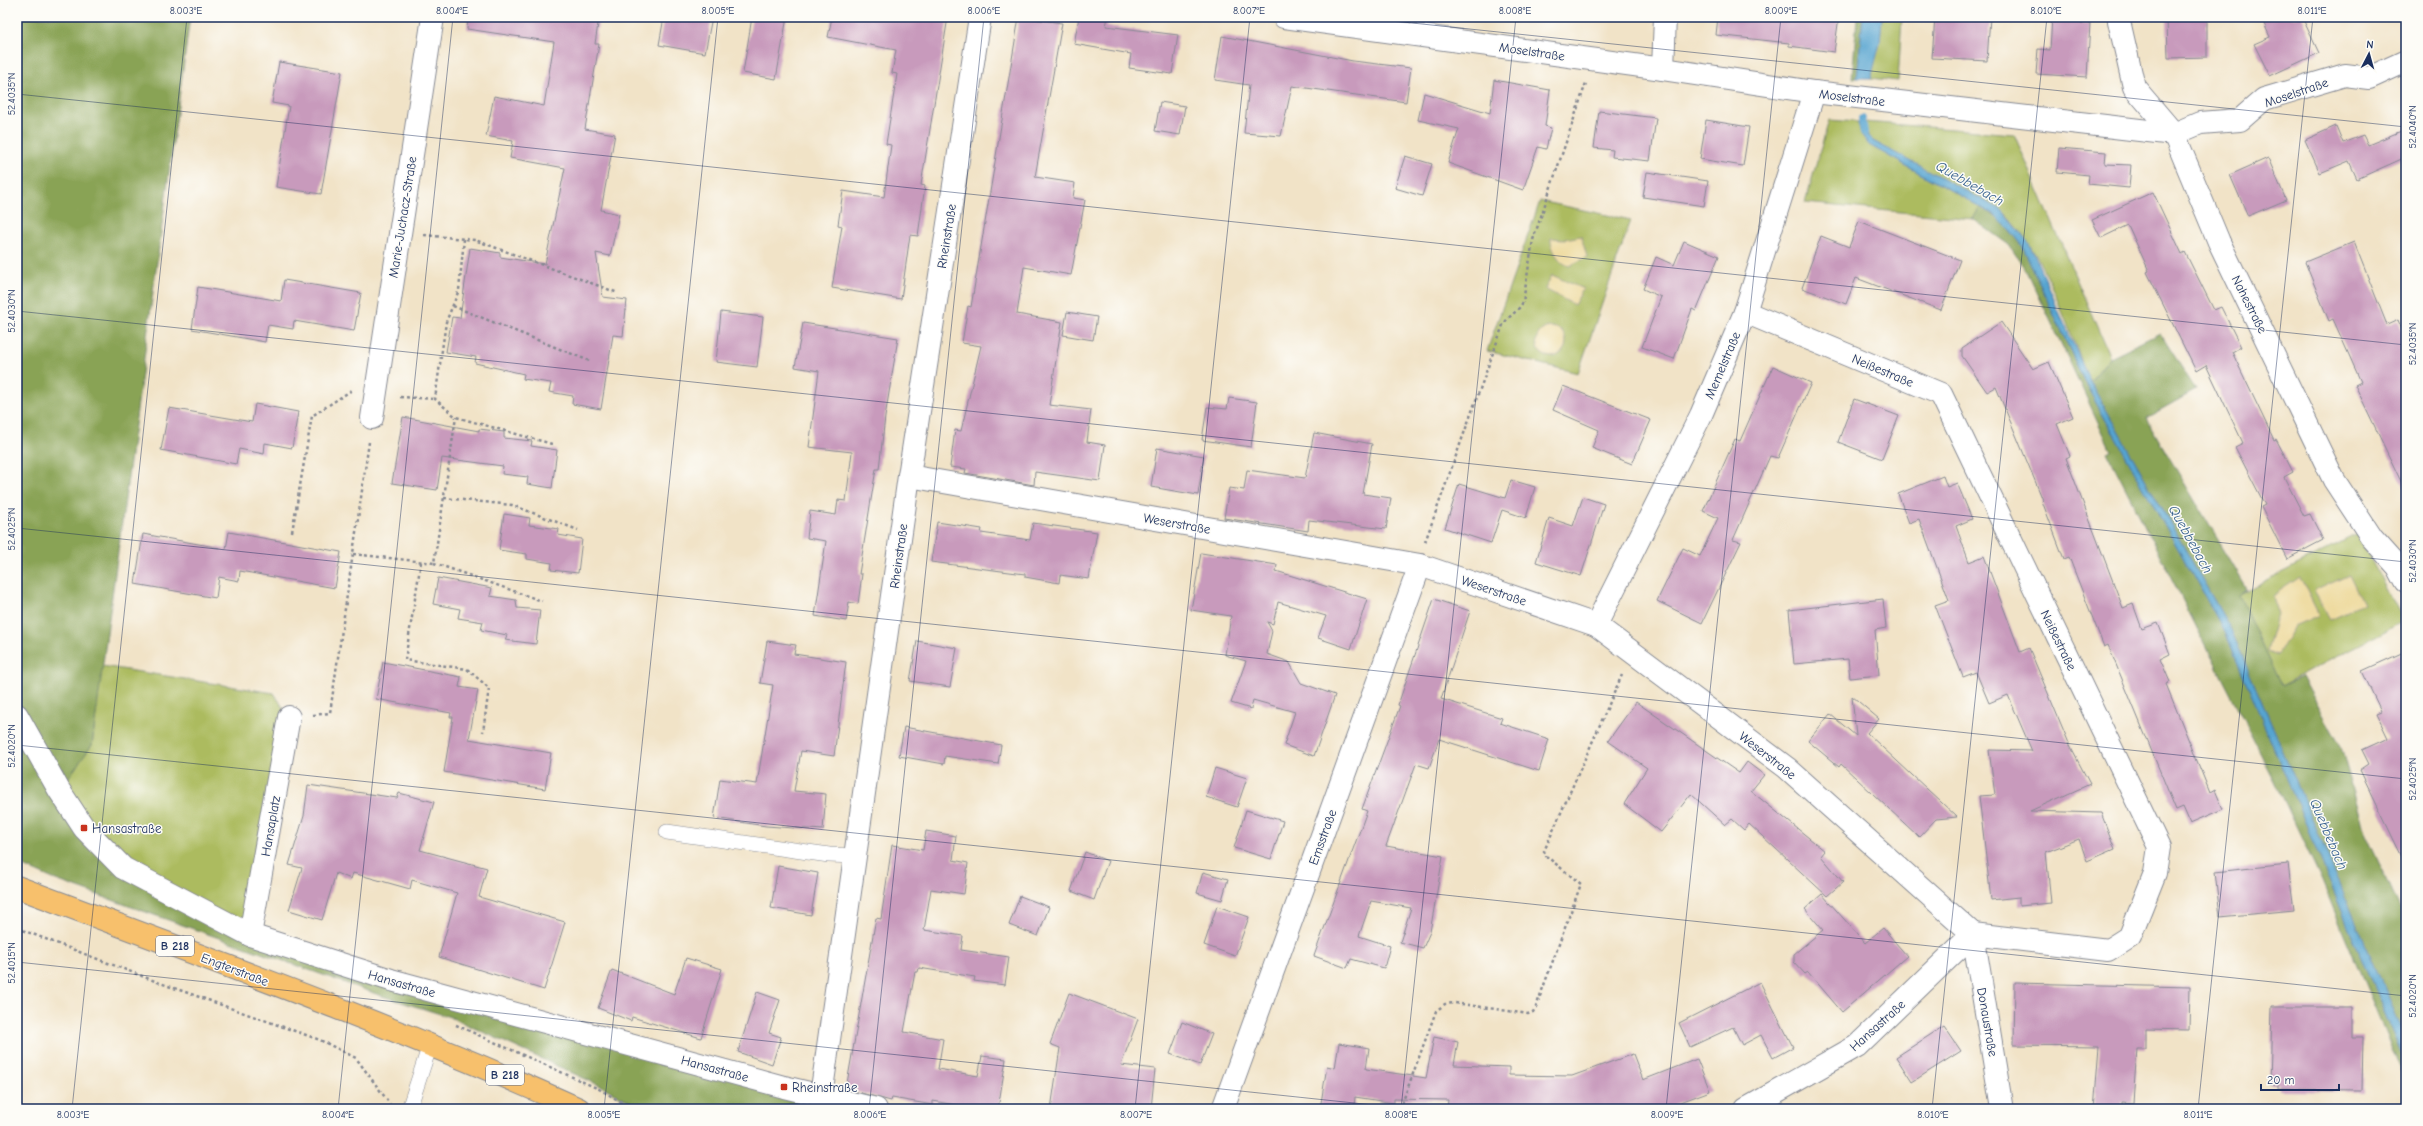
<svg xmlns="http://www.w3.org/2000/svg" width="2423" height="1126" font-family="'Comic Neue',sans-serif">
	<style>
		.green { fill: #acbb5e; stroke: #64755e }
		.forest { fill: #89a355; stroke: #52695a }
		.sand { fill: #eeda9e; stroke: #84847e }
		.water { fill: #57a4d0; stroke: #396a97 }
		.lines { fill: none; stroke-linecap: round; stroke-linejoin: round }
		.stream { stroke: #57a4d0; stroke-width: 8 }
		.building { fill: #c89abc }
		.service-casing { stroke: #868992; stroke-width: 16 }
		.minor-casing { stroke: #868992; stroke-width: 24 }
		.primary-casing { stroke: #868992; stroke-width: 24 }
		.path { stroke: #868992; stroke-width: 2.5; stroke-dasharray: 3 3; stroke-linecap: butt }
		.service { stroke: #fff; stroke-width: 15 }
		.minor { stroke: #fff; stroke-width: 22 }
		.primary { stroke: #f7c06c; stroke-width: 22 }
		.ticks { fill: none; stroke: #1b2f5e; stroke-width: 1; stroke-opacity: 0.45 }
		.poi-dot { fill: #c8321e; stroke: #fdfcf7; stroke-width: 1.5 }
		.labels { text-anchor: middle; stroke-width: 3; stroke-linejoin: round; paint-order: stroke }
		.shield { fill: #fdfcf7; stroke: #5f6c8c; stroke-width: 1 }
		.shield-label { font-size: 12px; font-weight: bold; fill: #1b2f5e }
		.street-label { font-size: 13px; fill: #1b2f5e; stroke: #fdfcf7 }
		.poi-label { font-size: 13px; fill: #1b2f5e; stroke: #fdfcf7; text-anchor: start }
		.water-label { font-size: 14px; font-style: italic; fill: #335e8c; stroke: #fdfcf7 }
		.neatline { fill: none; stroke: #1b2f5e; stroke-width: 1.5 }
		.ticks-label { font-size: 10px; text-anchor: middle; fill: #1b2f5e }
	</style>
	<rect width="100%" height="100%" fill="#fdfcf7"/>
	<filter id="ink" filterUnits="userSpaceOnUse"><feTurbulence type="fractalNoise" baseFrequency=".025" numOctaves="2"/><feDisplacementMap in="SourceGraphic" scale="8" xChannelSelector="R" yChannelSelector="G"/><feConvolveMatrix kernelMatrix="1 2 1 2 8 2 1 2 1" color-interpolation-filters="sRGB"/></filter>
	<filter id="wash" filterUnits="userSpaceOnUse"><feTurbulence type="fractalNoise" baseFrequency=".012" numOctaves="4" result="noise"/><feDisplacementMap in="SourceGraphic" scale="16" xChannelSelector="R" yChannelSelector="G"/><feGaussianBlur stdDeviation="0.9" result="paint"/><feColorMatrix in="noise" values="0 0 0 0 0 0 0 0 0 0 0 0 0 0 0 0 0 1.4 0 .05"/><feComposite in="paint" operator="in"/></filter>
	<g filter="url(#wash)">
		<rect width="100%" height="100%" fill="#f1e3c7"/>
		<g class="green">
			<polygon points="1882,17 1902,17 1898,81 1871,78 1880,43"/>
			<polygon points="1829,120 1858,122 1861,134 1869,145 1980,207 1973,219 1805,203"/>
			<path d="M1865,122l149,12 96,223 -20,25c-23,-55 -45,-130 -88,-172l-129,-69 -5,-5z"/>
			<polygon points="1540,201 1631,220 1578,373 1487,351"/>
			<polygon points="2357,534 2404,621 2281,686 2238,595"/>
			<polygon points="102,666 274,693 289,717 250,935 123,868 59,790 92,745"/>
		</g>
		<g class="forest">
			<polygon points="17,17 190,17 92,745 59,791 88,834 250,935 865,1109 643,1109 603,1087 450,1017 382,996 53,879 17,863"/>
			<polygon points="1857,17 1863,17 1857,78 1852,78"/>
			<polygon points="1980,207 2001,220 2022,245 2086,385 2226,634 2406,1064 2406,1082 2321,879 2275,781 2107,452 2111,450 2028,273 2009,245 1973,219"/>
			<polygon points="2160,333 2196,390 2146,418 2247,589 2239,595 2281,686 2302,677 2341,747 2364,829 2406,921 2406,1039 2231,630 2090,382 2110,357"/>
		</g>
		<g class="sand">
			<path d="M1581,236l6,21 -18,9c-10,-3 -19,-18 -18,-28l14,1z"/>
			<polygon points="1552,275 1583,289 1574,305 1545,289"/>
			<circle cx="1551" cy="342" r="15"/>
			<polygon points="2349,575 2363,604 2330,619 2314,591"/>
			<polygon points="2300,577 2319,615 2294,626 2277,655 2267,651 2278,614 2272,596"/>
		</g>
		<g class="water">
			<polygon points="1863,17 1882,17 1880,43 1871,78 1857,78"/>
			<polygon points="1858,122 1865,122 1868,136 1873,141 2002,210 2029,243 2090,382 2231,630 2406,1039 2406,1064 2226,634 2086,385 2022,245 2010,230 1993,214 1869,145 1861,134"/>
		</g>
		<g class="lines">
			<polyline class="stream" points="1862,119 1864,132"/>
		</g>
		<g id="blocks">
			<g class="building">
				<polygon points="468,17 599,17 595,44 599,44 585,129 615,134 601,210 619,214 610,256 596,253 603,297 627,300 623,336 613,335 601,409 572,404 573,396 549,392 551,383 523,379 524,374 475,363 476,357 446,352 452,317 460,318 470,248 500,253 500,257 545,264 565,168 510,158 513,141 486,136 494,96 544,106 554,42 467,29"/>
				<polygon points="664,17 712,17 705,53 659,45"/>
				<polygon points="752,17 787,17 776,79 743,73"/>
				<polygon points="832,17 948,17 921,185 925,186 918,236 910,235 901,299 832,288 842,226 838,225 843,191 884,197 891,145 886,144 897,74 892,73 896,50 828,37"/>
				<polygon points="1019,17 1062,23 1035,177 1075,183 1073,198 1085,200 1071,275 1024,267 1017,314 1062,322 1049,405 1091,410 1087,442 1105,445 1100,481 1035,472 1034,485 965,473 966,469 950,467 955,430 961,431 981,346 962,343 968,306 971,307"/>
				<polygon points="1079,17 1108,17 1106,26 1178,35 1172,74 1129,68 1131,54 1074,44"/>
				<polygon points="1718,17 1839,17 1834,52 1789,46 1789,43 1716,35"/>
				<polygon points="1935,17 1990,17 1987,61 1932,58"/>
				<polygon points="2052,17 2081,17 2081,23 2090,23 2087,77 2036,74 2038,49 2050,50"/>
				<polygon points="2167,17 2207,17 2207,57 2168,58"/>
				<polygon points="2261,17 2302,17 2319,53 2270,76 2254,44 2270,37"/>
				<polygon points="1222,36 1353,61 1411,68 1406,102 1292,86 1281,136 1244,133 1249,85 1215,80"/>
				<polygon points="279,62 342,72 321,194 276,187 289,106 272,103"/>
				<polygon points="1494,80 1550,90 1545,126 1551,128 1546,149 1538,147 1523,190 1448,163 1459,129 1418,120 1424,93 1490,113"/>
				<polygon points="1160,102 1185,106 1180,135 1155,131"/>
				<polygon points="1599,111 1656,118 1650,161 1612,157 1613,150 1594,148"/>
				<polygon points="1706,120 1749,127 1743,166 1700,159"/>
				<polygon points="2336,126 2343,143 2363,135 2368,145 2406,129 2406,157 2357,179 2349,161 2320,173 2305,140"/>
				<polygon points="2059,148 2106,152 2105,164 2131,165 2129,188 2088,184 2089,175 2057,172"/>
				<polygon points="1405,156 1432,164 1422,196 1395,188"/>
				<polygon points="2268,158 2286,200 2248,216 2230,175"/>
				<polygon points="1647,172 1708,181 1704,206 1643,197"/>
				<polygon points="2153,192 2182,254 2185,252 2214,310 2221,307 2241,347 2232,352 2274,440 2276,439 2293,472 2284,477 2304,516 2310,514 2323,540 2287,559 2261,507 2265,505 2235,447 2243,443 2206,365 2196,371 2147,272 2149,271 2128,225 2101,238 2092,220"/>
				<polygon points="1859,221 1960,260 1941,310 1856,278 1846,304 1802,288 1821,236 1849,247"/>
				<polygon points="1684,241 1719,256 1696,311 1692,309 1674,359 1642,347 1661,297 1643,289 1656,257 1674,265"/>
				<polygon points="2354,242 2387,325 2398,320 2406,339 2406,492 2355,385 2361,382 2333,319 2329,321 2305,262"/>
				<polygon points="284,280 361,293 354,331 294,321 293,329 268,325 265,342 192,329 198,287 281,301"/>
				<polygon points="721,312 763,317 757,367 716,362"/>
				<polygon points="1067,312 1097,317 1093,340 1063,335"/>
				<polygon points="2001,322 2033,369 2049,362 2073,417 2057,424 2070,456 2066,458 2123,608 2133,604 2142,629 2158,623 2170,654 2160,659 2170,682 2166,684 2210,793 2215,790 2223,809 2190,823 2183,807 2176,810 2108,645 2104,647 2069,557 2064,559 2042,501 2043,500 1996,387 1987,392 1962,356 1962,348"/>
				<polygon points="803,323 898,338 885,417 879,469 876,469 859,574 862,574 858,604 849,602 846,621 815,616 826,541 807,538 810,511 836,515 838,500 846,501 852,452 809,447 819,371 795,367"/>
				<polygon points="1773,366 1811,383 1778,458 1770,456 1733,540 1741,542 1702,623 1657,601 1683,548 1700,556 1718,518 1703,511 1735,439 1740,441"/>
				<polygon points="1563,386 1651,420 1632,464 1592,448 1599,430 1553,410"/>
				<polygon points="1229,398 1257,402 1251,447 1202,440 1207,407 1227,409"/>
				<polygon points="1854,399 1899,416 1882,459 1838,442"/>
				<polygon points="255,404 298,412 292,448 265,443 264,454 239,449 236,464 161,450 169,408 252,422"/>
				<polygon points="403,417 479,431 479,429 504,432 504,438 532,441 531,446 557,450 552,488 527,484 528,477 502,474 503,466 442,458 437,490 392,483"/>
				<polygon points="1314,433 1372,444 1363,494 1391,498 1386,529 1309,520 1308,531 1224,518 1229,488 1244,490 1247,470 1305,478"/>
				<polygon points="1157,448 1204,456 1198,495 1151,487"/>
				<polygon points="1943,476 1947,487 1957,483 1972,519 1956,526 1969,562 1984,556 2020,652 2029,648 2071,748 2090,784 2030,811 2101,813 2115,849 2087,861 2079,839 2046,852 2051,903 2019,906 2019,897 1991,900 1979,796 1995,795 1989,750 2032,751 2008,695 1989,703 1976,672 1963,677 1935,605 1949,600 1919,519 1909,523 1898,494"/>
				<polygon points="1511,480 1535,487 1526,518 1502,510 1491,543 1445,528 1459,484 1505,498"/>
				<polygon points="1583,497 1604,504 1581,576 1536,562 1549,518 1573,526"/>
				<polygon points="504,514 530,518 529,525 559,529 558,535 582,539 578,573 551,570 552,563 527,559 527,554 499,550"/>
				<polygon points="937,522 982,529 981,533 1030,540 1033,523 1097,532 1089,579 1060,575 1059,583 1025,577 1025,574 931,562"/>
				<polygon points="229,532 341,552 335,588 240,571 239,581 219,577 216,598 135,584 143,534 226,549"/>
				<polygon points="1201,553 1277,565 1276,571 1367,599 1351,649 1318,638 1326,616 1278,602 1273,624 1267,622 1272,631 1267,654 1289,662 1301,683 1335,695 1314,756 1284,745 1295,712 1253,700 1251,709 1231,703 1246,661 1225,655 1231,616 1191,610"/>
				<polygon points="438,578 492,588 490,596 516,600 517,608 540,610 536,644 505,640 507,635 481,630 483,622 458,618 460,609 433,604"/>
				<polygon points="1434,599 1470,611 1441,699 1502,718 1500,723 1549,739 1539,771 1439,739 1429,768 1416,764 1386,846 1443,856 1430,932 1423,948 1400,942 1411,908 1371,901 1359,936 1390,946 1384,968 1351,959 1347,968 1314,956 1367,811 1362,809 1400,706 1398,705"/>
				<polygon points="1883,599 1886,628 1875,630 1879,675 1850,678 1848,659 1794,664 1789,610"/>
				<polygon points="767,641 796,645 794,654 846,662 834,756 801,751 794,791 826,794 823,830 766,826 714,818 720,779 757,784 773,685 760,683"/>
				<polygon points="917,641 957,648 950,687 910,681"/>
				<polygon points="2406,651 2406,865 2360,770 2369,764 2362,750 2388,738 2376,713 2381,711 2362,671"/>
				<polygon points="383,662 461,677 459,687 478,690 469,739 551,753 545,789 444,772 453,717 450,717 451,713 376,699"/>
				<polygon points="1852,696 1879,719 1867,733 1957,817 1936,819 1919,837 1841,764 1839,767 1808,741 1830,714 1856,736"/>
				<polygon points="1636,702 1739,773 1747,762 1764,775 1751,791 1825,851 1821,856 1843,882 1827,896 1749,824 1744,830 1732,819 1725,825 1691,794 1661,832 1624,804 1647,768 1608,741"/>
				<polygon points="904,727 1001,745 998,764 945,756 944,764 899,756"/>
				<polygon points="1215,768 1247,778 1237,807 1206,797"/>
				<polygon points="308,785 397,798 399,793 434,802 420,850 487,868 479,897 565,922 544,990 439,957 457,893 412,880 410,889 353,873 351,879 336,873 322,920 289,910 302,868 289,865 304,816"/>
				<polygon points="1246,810 1283,821 1271,859 1234,848"/>
				<polygon points="926,831 956,836 953,860 968,863 964,894 931,889 924,930 963,936 961,950 1009,957 1005,985 974,981 975,977 919,968 918,972 915,972 904,1032 943,1039 938,1069 978,1076 982,1056 1006,1059 998,1109 979,1109 933,1101 933,1105 892,1098 891,1101 846,1089 876,918 881,919 892,845 923,850"/>
				<polygon points="1085,852 1108,861 1094,900 1071,891"/>
				<polygon points="2288,864 2294,910 2220,917 2215,872"/>
				<polygon points="778,866 818,873 811,915 771,908"/>
				<polygon points="1203,872 1228,879 1222,900 1197,893"/>
				<polygon points="1822,894 1865,943 1883,928 1907,956 1842,1012 1808,972 1805,974 1794,962 1794,954 1823,930 1805,909"/>
				<polygon points="1020,896 1049,907 1038,936 1009,925"/>
				<polygon points="1217,906 1249,917 1235,956 1204,945"/>
				<polygon points="686,958 722,969 701,1038 632,1017 631,1021 598,1008 612,970 674,994"/>
				<polygon points="1760,982 1793,1047 1773,1058 1761,1035 1742,1045 1733,1027 1690,1047 1679,1023"/>
				<polygon points="2015,983 2190,987 2189,1030 2146,1029 2146,1048 2137,1048 2133,1103 2121,1102 2121,1109 2094,1109 2099,1046 2014,1045"/>
				<polygon points="757,992 780,1000 769,1033 781,1037 772,1064 738,1052"/>
				<polygon points="1069,993 1138,1019 1121,1065 1155,1069 1151,1109 1051,1109 1060,1048 1050,1044"/>
				<polygon points="2272,1007 2351,1007 2351,1037 2363,1037 2362,1091 2279,1090 2279,1085 2270,1085"/>
				<polygon points="1182,1022 1212,1034 1200,1065 1170,1054"/>
				<polygon points="1944,1026 1961,1051 1912,1082 1896,1057"/>
				<polygon points="1434,1037 1458,1042 1454,1065 1509,1067 1509,1075 1572,1076 1633,1054 1643,1080 1697,1059 1710,1091 1662,1109 1447,1109 1448,1100 1394,1099 1394,1103 1355,1097 1354,1109 1320,1109 1327,1066 1335,1068 1339,1043 1369,1048 1366,1069 1426,1078"/>
			</g>
		</g>
	</g>
	<g filter="url(#ink)">
		<use href="#blocks" fill-opacity="0" stroke="#868992" stroke-width="1"/>
		<g class="lines">
			<g class="service-casing">
				<g id="service">
					<polyline points="667,832 829,855 855,856"/>
					<polyline points="409,1109 430,1045"/>
				</g>
			</g>
			<g class="minor-casing">
				<g id="minor">
					<polyline points="1284,17 1663,69 1814,92 2174,134 2200,123 2240,120 2264,99 2345,75 2369,78 2406,61"/>
					<polyline points="2120,17 2119,21 2134,87 2174,134 2219,242 2334,480 2372,538 2398,567 2406,582"/>
					<polyline points="1663,69 1665,17"/>
					<polyline points="1745,312 1941,394 2159,847 2155,873 2130,936 2108,950 1973,934"/>
					<polyline points="372,418 433,17"/>
					<polyline points="909,476 1420,565 1596,625 1787,768 1973,934"/>
					<polyline points="1596,625 1701,415 1745,312 1814,92"/>
					<polyline points="17,715 59,790 84,828 123,868 250,935 391,980 784,1087 876,1109"/>
					<polyline points="1973,934 2002,1109"/>
					<polyline points="250,935 289,717"/>
					<polyline points="821,1096 909,476 980,17"/>
					<polyline points="1223,1109 1420,565"/>
					<polyline points="1746,1109 1857,1046 1973,934"/>
				</g>
			</g>
			<g class="primary-casing">
				<path id="primary" d="M17,887c189,71 378,139 562,222"/>
			</g>
			<g class="path">
				<polyline points="424,235 475,240 618,293"/>
				<polyline points="464,239 459,290 446,322 435,399 456,417 552,444"/>
				<polyline points="453,306 592,362"/>
				<polyline points="400,397 435,399"/>
				<polyline points="444,498 512,505 578,530"/>
				<polyline points="292,532 312,416 352,390"/>
				<path d="M1425,542l78,-217c6,-10 15,-13 20,-23l10,-62 53,-157"/>
				<polyline points="353,554 434,563 456,417"/>
				<polyline points="421,562 405,660 467,669 489,688 483,732"/>
				<polyline points="434,563 542,601"/>
				<polyline points="313,715 330,713 369,442"/>
				<polyline points="17,928 160,983 320,1040 356,1058 390,1104"/>
				<polyline points="456,1025 599,1089 634,1109"/>
				<polyline points="463,1109 485,1109"/>
				<polyline points="1400,1109 1436,1011 1445,1004 1455,1003 1528,1014 1533,1012 1536,1007 1581,884 1546,856 1544,851 1622,675"/>
			</g>
			<use href="#service" class="service"/>
			<use href="#minor" class="minor"/>
			<use href="#primary" class="primary"/>
		</g>
	</g>
	<path class="ticks" d="M1355,17l1051,110M17,94l2389,251M17,311l2389,251M17,528l2389,251M17,745l2389,251M17,962l1394,147M72,1109l115,-1092M338,1109l115,-1092M604,1109l114,-1092M869,1109l115,-1092M1135,1109l115,-1092M1401,1109l115,-1092M1666,1109l115,-1092M1932,1109l115,-1092M2198,1109l115,-1092"/>
	<g class="poi-dot">
		<rect x="80" y="824" width="8" height="8" rx="2"/>
		<rect x="780" y="1083" width="8" height="8" rx="2"/>
	</g>
	<g class="labels">
		<g class="shield">
			<rect x="156" y="936" width="38" height="20" rx="3"/>
			<rect x="486" y="1065" width="38" height="20" rx="3"/>
		</g>
		<g class="shield-label">
			<text x="175" y="950">B 218</text>
			<text x="505" y="1079">B 218</text>
		</g>
		<g class="street-label">
			<text transform="translate(1532 51) rotate(8)" y="5">Moselstraße</text>
			<text transform="translate(2296 92) rotate(-19)" y="5">Moselstraße</text>
			<text transform="translate(1852 97) rotate(7)" y="5">Moselstraße</text>
			<text transform="translate(402 217) rotate(-81)" y="5">Marie-Juchacz-Straße</text>
			<text transform="translate(946 236) rotate(-81)" y="5">Rheinstraße</text>
			<text transform="translate(2250 304) rotate(63)" y="5">Nahestraße</text>
			<text transform="translate(1722 365) rotate(-67)" y="5">Memelstraße</text>
			<text transform="translate(1883 370) rotate(23)" y="5">Neißestraße</text>
			<text transform="translate(1177 523) rotate(10)" y="5">Weserstraße</text>
			<text transform="translate(898 556) rotate(-82)" y="5">Rheinstraße</text>
			<text transform="translate(1494 590) rotate(19)" y="5">Weserstraße</text>
			<text transform="translate(2059 640) rotate(64)" y="5">Neißestraße</text>
			<text transform="translate(1768 755) rotate(38)" y="5">Weserstraße</text>
			<text transform="translate(270 826) rotate(-80)" y="5">Hansaplatz</text>
			<text transform="translate(1322 837) rotate(-70)" y="5">Emsstraße</text>
			<text transform="translate(235 969) rotate(21)" y="5">Engterstraße</text>
			<text transform="translate(402 983) rotate(16)" y="5">Hansastraße</text>
			<text transform="translate(1988 1022) rotate(80)" y="5">Donaustraße</text>
			<text transform="translate(1877 1025) rotate(-42)" y="5">Hansastraße</text>
			<text transform="translate(715 1068) rotate(15)" y="5">Hansastraße</text>
		</g>
		<g class="poi-label">
			<text x="92" y="833">Hansastraße</text>
			<text x="792" y="1092">Rheinstraße</text>
		</g>
		<g class="water-label">
			<text transform="translate(1970 183) rotate(30)" y="5">Quebbebach</text>
			<text transform="translate(2191 539) rotate(61)" y="5">Quebbebach</text>
			<text transform="translate(2329 834) rotate(67)" y="5">Quebbebach</text>
		</g>
	</g>
	<rect width="2423" height="1126" fill="none" stroke="#fdfcf7" stroke-width="44"/>
	<g transform="translate(2369 54) rotate(6)" stroke="#fdfcf7" stroke-width="3" paint-order="stroke">
	<path d="M0-3L7 15L0 10L-7 15Z" fill="#1b2f5e"/>
	<text y="-6" font-size="11" font-weight="bold" text-anchor="middle" fill="#1b2f5e">N</text>
	</g>
	<path d="M2261 1084v6h78v-6" fill="none" stroke="#1b2f5e" stroke-width="2"/>
	<text x="2267" y="1084" font-size="12" fill="#1b2f5e" stroke="#fdfcf7" stroke-width="3" paint-order="stroke">20 m</text>
	<rect x="22" y="22" width="2379" height="1082" class="neatline"/>
	<g class="ticks-label">
		<text x="186" y="14">8.003°E</text>
		<text x="452" y="14">8.004°E</text>
		<text x="718" y="14">8.005°E</text>
		<text x="984" y="14">8.006°E</text>
		<text x="1249" y="14">8.007°E</text>
		<text x="1515" y="14">8.008°E</text>
		<text x="1781" y="14">8.009°E</text>
		<text x="2046" y="14">8.010°E</text>
		<text x="2312" y="14">8.011°E</text>
		<text transform="translate(11 94) rotate(-90)" y="4">52.4035°N</text>
		<text transform="translate(2412 127) rotate(-90)" y="4">52.4040°N</text>
		<text transform="translate(11 311) rotate(-90)" y="4">52.4030°N</text>
		<text transform="translate(2412 344) rotate(-90)" y="4">52.4035°N</text>
		<text transform="translate(11 529) rotate(-90)" y="4">52.4025°N</text>
		<text transform="translate(2412 561) rotate(-90)" y="4">52.4030°N</text>
		<text transform="translate(11 746) rotate(-90)" y="4">52.4020°N</text>
		<text transform="translate(2412 779) rotate(-90)" y="4">52.4025°N</text>
		<text transform="translate(11 963) rotate(-90)" y="4">52.4015°N</text>
		<text transform="translate(2412 996) rotate(-90)" y="4">52.4020°N</text>
		<text x="73" y="1118">8.003°E</text>
		<text x="338" y="1118">8.004°E</text>
		<text x="604" y="1118">8.005°E</text>
		<text x="870" y="1118">8.006°E</text>
		<text x="1136" y="1118">8.007°E</text>
		<text x="1401" y="1118">8.008°E</text>
		<text x="1667" y="1118">8.009°E</text>
		<text x="1933" y="1118">8.010°E</text>
		<text x="2198" y="1118">8.011°E</text>
	</g>
</svg>
